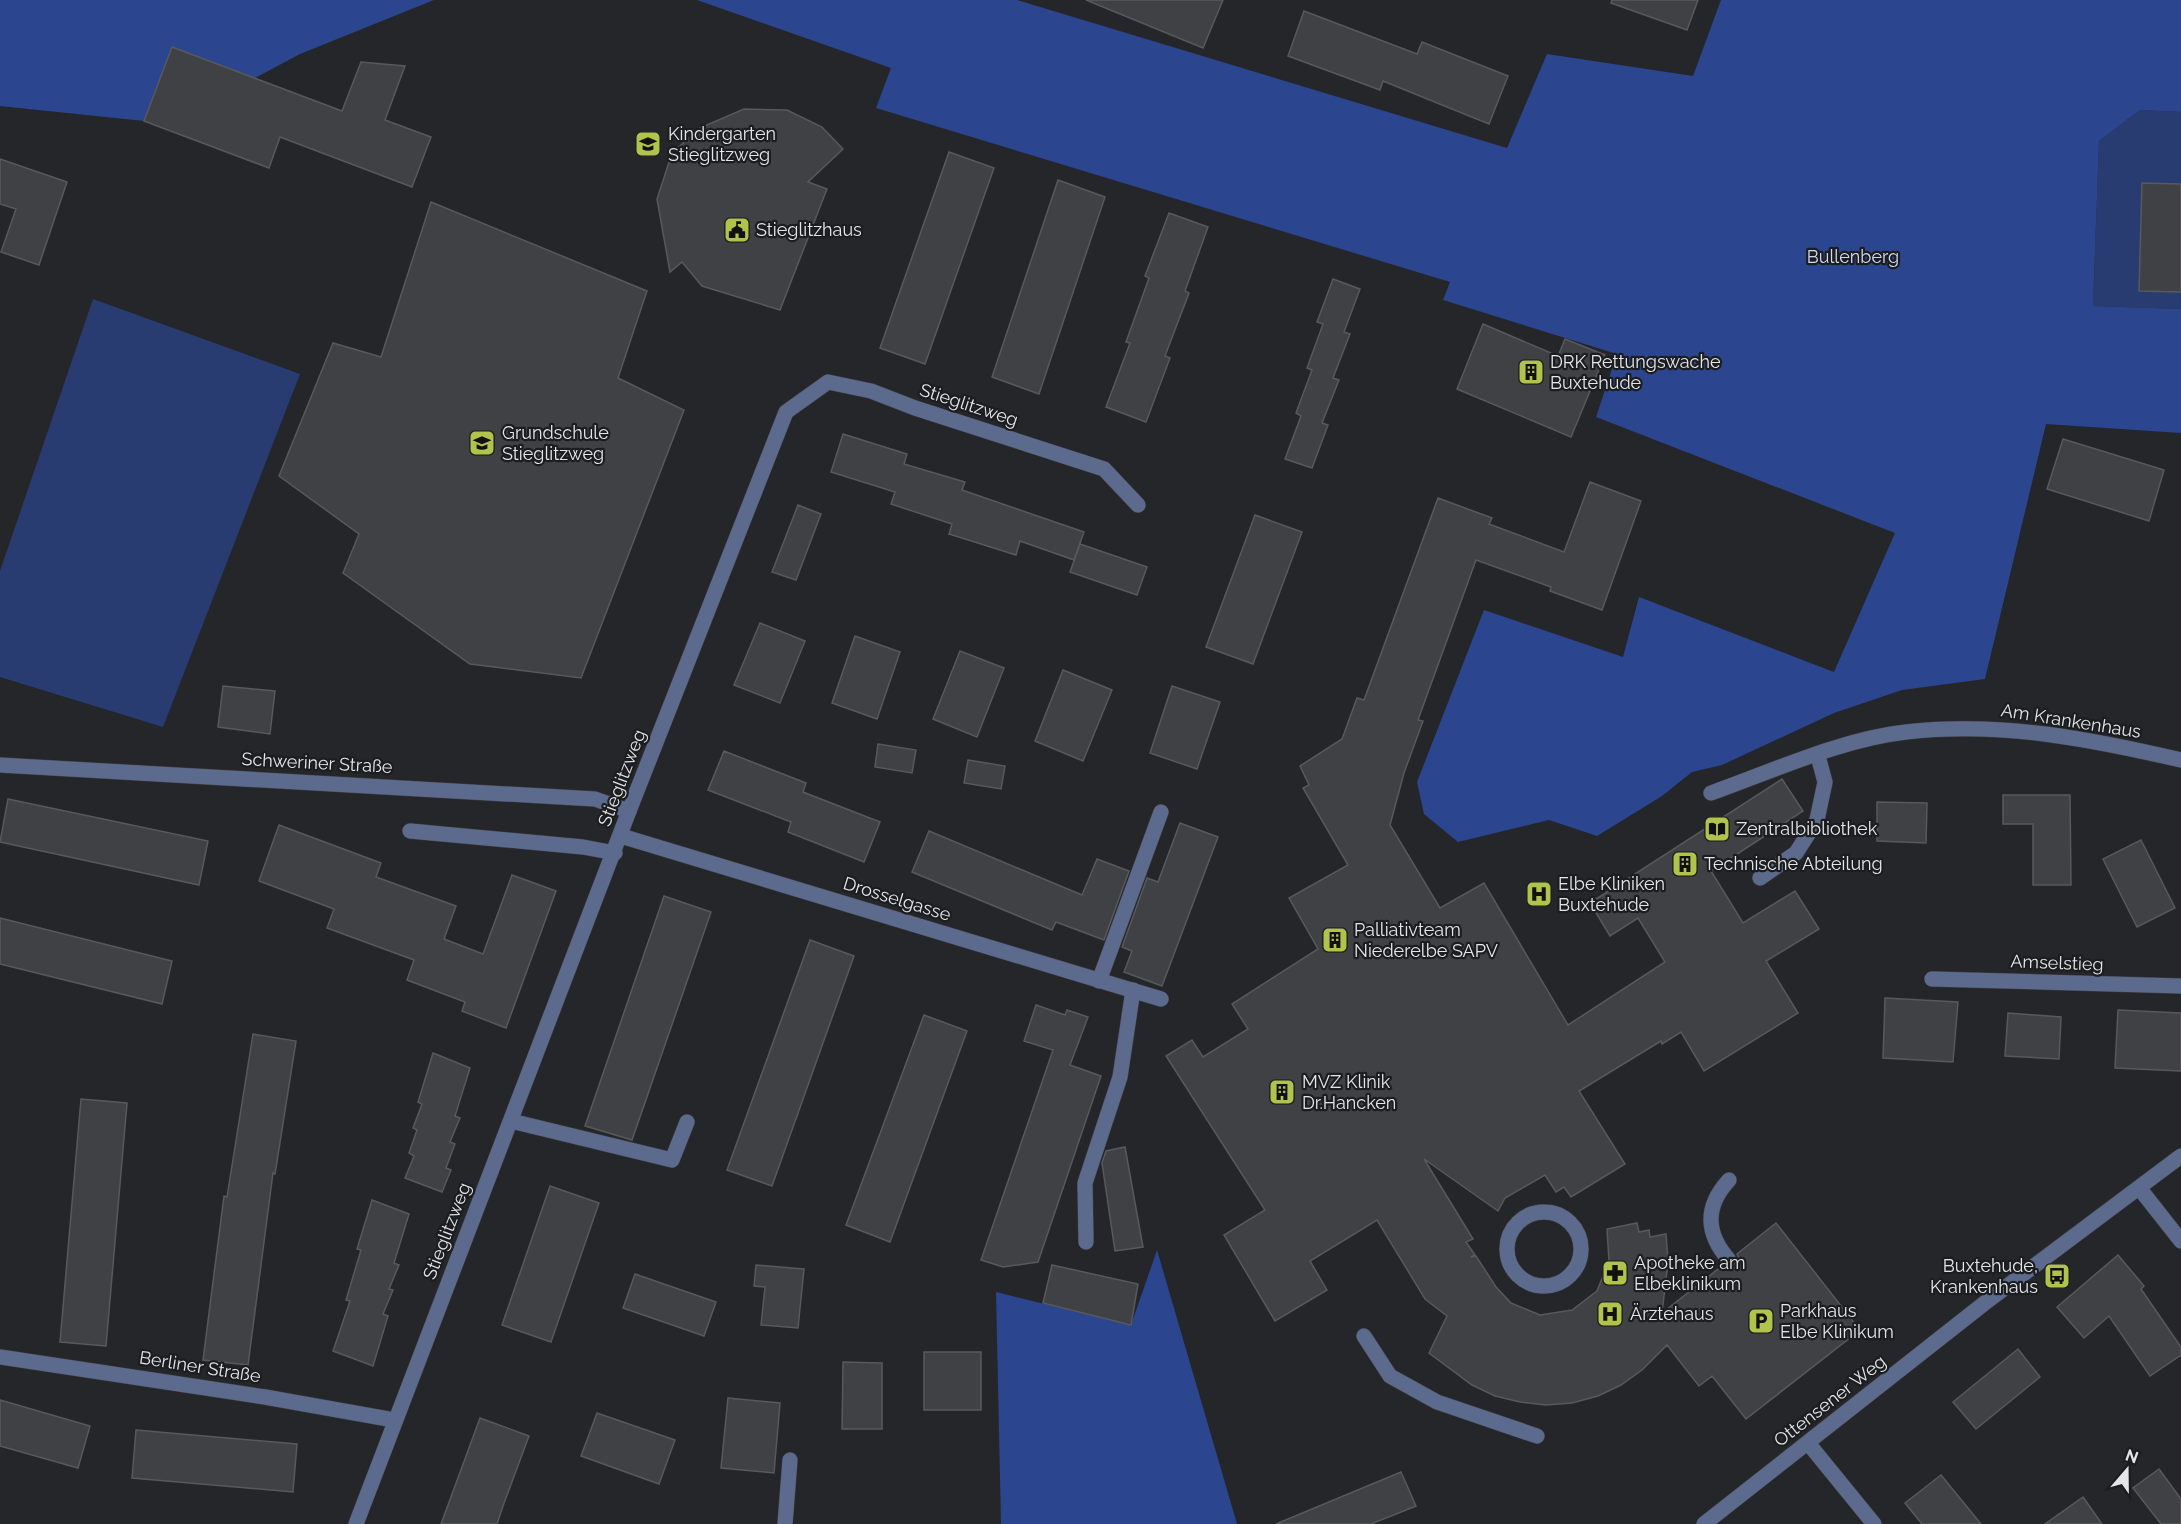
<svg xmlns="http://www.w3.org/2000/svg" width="2181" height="1524" font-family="Raleway,sans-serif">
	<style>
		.green { fill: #293c71 }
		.forest { fill: #2b458f }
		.building { fill: #404145; stroke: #57595d; stroke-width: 1.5 }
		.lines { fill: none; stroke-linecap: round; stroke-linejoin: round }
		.minor-casing { stroke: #404144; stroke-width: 16 }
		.minor { stroke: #5c6b8d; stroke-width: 15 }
		.labels { text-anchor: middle; stroke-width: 4.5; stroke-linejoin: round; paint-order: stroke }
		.poi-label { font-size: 18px; fill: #e4e5e7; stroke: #1b1d20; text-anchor: start }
		.park-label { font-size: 18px; fill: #d1daf0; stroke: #1b1d20 }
		.street-label { font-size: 18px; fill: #e4e5e7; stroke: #1b1d20 }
	</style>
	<rect width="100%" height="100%" fill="#25262a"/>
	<g class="green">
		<polygon points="2140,110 2181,112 2181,309 2093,306 2099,141"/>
		<polygon points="93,299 300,374 163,727 0,677 0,571"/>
	</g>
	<g class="forest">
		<polygon points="0,0 434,0 300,54 255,78 172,47 144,121 0,106"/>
		<polygon points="697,0 1017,0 1507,148 1547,54 1693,76 1721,0 2181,0 2181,112 2140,110 2099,141 2093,306 2181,309 2181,433 2046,424 1985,679 1902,690 1834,713 1722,765 1692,772 1662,796 1597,836 1549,820 1458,842 1424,814 1417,782 1484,610 1623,657 1639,597 1834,672 1895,533 1596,417 1617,354 1443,300 1450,282 876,108 891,68"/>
		<polygon points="1157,1250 1237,1524 1001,1524 996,1292 1131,1325"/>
	</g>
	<g class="building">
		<polygon points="1086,0 1223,0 1203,48"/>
		<polygon points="1612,0 1698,0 1687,30 1611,3"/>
		<polygon points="1304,11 1417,54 1422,42 1508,76 1489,124 1383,81 1380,90 1288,56"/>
		<polygon points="172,47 342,111 361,62 405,66 385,120 431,137 412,187 280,137 269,168 144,121"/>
		<polygon points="744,109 787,110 822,127 843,149 808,182 827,189 780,310 702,286 682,262 670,272 657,199 672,153 700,128"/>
		<polygon points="949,152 994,168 925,364 880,348"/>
		<polygon points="0,159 67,182 39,265 1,252 16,209 0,204"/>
		<polygon points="1058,180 1105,197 1039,394 992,377"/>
		<polygon points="2142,183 2181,184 2181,292 2139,291"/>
		<polygon points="431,202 647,291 618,378 684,410 581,678 470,664 343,573 359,534 279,476 333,343 381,357"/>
		<polygon points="1169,213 1208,227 1185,291 1189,293 1165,356 1170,358 1146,422 1106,407 1130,343 1126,342 1149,278 1145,276"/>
		<polygon points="1333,279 1360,289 1344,332 1350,334 1333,378 1339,380 1322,423 1328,425 1312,468 1285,459 1301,416 1296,413 1312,370 1307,368 1323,324 1317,322"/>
		<polygon points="1483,324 1558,356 1565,339 1605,355 1571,437 1457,389"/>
		<polygon points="843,434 907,454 904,464 965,482 962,490 1084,532 1074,560 1020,541 1016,555 949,534 952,524 891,504 895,492 831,472"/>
		<polygon points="2063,439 2164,470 2149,521 2047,489"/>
		<polygon points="1590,482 1641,501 1602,610 1550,591 1551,587 1476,560 1418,720 1423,721 1404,773 1390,825 1440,908 1484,883 1568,1025 1665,962 1638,918 1610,936 1590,903 1782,779 1803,811 1711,871 1743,923 1795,891 1819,929 1766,961 1798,1013 1704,1071 1681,1032 1662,1044 1661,1041 1579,1091 1625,1164 1571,1197 1564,1187 1556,1192 1545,1175 1505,1198 1498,1211 1424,1159 1473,1239 1466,1242 1475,1255 1471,1257 1476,1256 1496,1287 1511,1303 1540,1315 1572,1310 1597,1291 1609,1261 1607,1229 1637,1223 1639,1232 1649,1230 1650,1237 1666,1234 1668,1262 1662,1313 1722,1266 1730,1270 1735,1267 1739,1259 1737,1254 1776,1223 1860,1330 1746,1419 1712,1376 1699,1386 1667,1345 1642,1370 1621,1385 1598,1396 1572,1403 1546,1405 1520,1402 1495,1396 1472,1385 1429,1353 1447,1316 1425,1299 1377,1220 1310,1261 1327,1290 1275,1321 1224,1235 1265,1210 1166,1056 1192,1040 1203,1057 1248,1029 1232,1004 1318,949 1289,898 1348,865 1303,788 1309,785 1300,766 1342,739 1357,698 1364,700 1438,498 1492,518 1489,524 1564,552"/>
		<polygon points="798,505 821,514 796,580 772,572"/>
		<polygon points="1255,515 1302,532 1253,664 1206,647"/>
		<polygon points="1080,544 1147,567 1137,595 1070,572"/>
		<polygon points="760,623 805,641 780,703 734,685"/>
		<polygon points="855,636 900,652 877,719 832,703"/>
		<polygon points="960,651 1004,668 977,737 933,719"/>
		<polygon points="1063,670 1112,690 1083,761 1035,741"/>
		<polygon points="223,686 275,691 270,734 218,727"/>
		<polygon points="1172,686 1220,702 1197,769 1150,753"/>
		<polygon points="878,744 916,750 912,773 875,767"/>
		<polygon points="724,751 806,783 803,792 880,822 864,862 788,832 791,822 708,790"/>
		<polygon points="968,760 1005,766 1001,789 964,783"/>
		<polygon points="2003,795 2070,795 2071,885 2033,885 2033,824 2003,824"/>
		<polygon points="8,799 208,841 199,885 0,842"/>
		<polygon points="1877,802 1927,803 1926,843 1877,841"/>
		<polygon points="1180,823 1218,837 1162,986 1124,972 1132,951 1122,947 1147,878 1158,882"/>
		<polygon points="279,825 381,863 376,877 456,906 444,939 483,954 512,875 556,891 506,1028 462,1011 465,1002 407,980 414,960 327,928 334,909 259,881"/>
		<polygon points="929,831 1082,895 1097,859 1129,871 1104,940 1056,922 1052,930 912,872"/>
		<polygon points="2141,840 2175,908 2137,927 2103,859"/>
		<polygon points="664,896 711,912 632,1140 585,1126"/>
		<polygon points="0,918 172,961 162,1004 0,964"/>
		<polygon points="810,940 854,956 772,1186 727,1170"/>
		<polygon points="1885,998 1958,1002 1953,1062 1883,1058"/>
		<polygon points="1036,1005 1065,1015 1067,1010 1088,1017 1070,1065 1101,1076 1038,1262 1003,1267 981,1260 1053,1050 1024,1041"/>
		<polygon points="2118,1010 2181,1013 2181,1071 2115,1068"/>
		<polygon points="2008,1013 2061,1017 2059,1059 2005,1056"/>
		<polygon points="924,1015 967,1031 890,1242 846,1225"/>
		<polygon points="253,1034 296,1041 275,1174 273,1173 248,1365 203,1360 224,1196 227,1197"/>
		<polygon points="433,1053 470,1068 455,1116 460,1118 450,1142 455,1144 446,1168 451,1170 442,1192 405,1178 414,1156 409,1153 417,1130 413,1128 422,1104 418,1102"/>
		<polygon points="81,1099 127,1103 106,1346 60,1342"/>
		<polygon points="1125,1147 1143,1247 1115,1251 1102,1163 1106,1151"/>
		<polygon points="550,1186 599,1203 551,1342 502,1325"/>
		<polygon points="372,1200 409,1214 394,1263 399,1265 389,1289 393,1290 383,1314 388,1316 373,1366 333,1351 350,1301 346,1300 361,1250 357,1249"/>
		<polygon points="2118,1255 2144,1286 2141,1289 2181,1347 2181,1355 2150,1376 2109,1316 2084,1338 2057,1307"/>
		<polygon points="756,1265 804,1269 798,1328 761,1325 765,1287 754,1286"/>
		<polygon points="1052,1265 1138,1284 1131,1325 1043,1303"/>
		<polygon points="635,1274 716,1302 704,1336 623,1308"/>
		<polygon points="2018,1349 2040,1377 1976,1429 1953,1402"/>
		<rect x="924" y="1352" width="57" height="58"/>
		<polygon points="843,1362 882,1363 882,1429 842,1429"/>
		<polygon points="728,1398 780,1403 774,1473 721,1468"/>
		<polygon points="0,1400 90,1426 78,1468 0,1446"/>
		<polygon points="597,1413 675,1440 659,1484 581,1456"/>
		<polygon points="480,1418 529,1436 503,1506 497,1524 441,1524"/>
		<polygon points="136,1430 297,1444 293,1492 132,1478"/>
		<polygon points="2159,1469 2181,1499 2181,1524 2161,1524 2133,1488"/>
		<polygon points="1401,1472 1416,1506 1371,1524 1276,1524"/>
		<polygon points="1941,1475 1981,1524 1922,1524 1905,1503"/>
		<polygon points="2083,1497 2102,1524 2045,1524"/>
	</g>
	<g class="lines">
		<g class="minor-casing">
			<g id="minor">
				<polyline points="0,765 595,799 629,811"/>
				<path d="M1711,793c62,-22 131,-54 195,-61 94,-11 184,7 275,28"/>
				<polyline points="410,831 583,847 615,853"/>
				<polyline points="621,836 1161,999"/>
				<polyline points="1760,878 1796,853 1817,820 1825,782 1818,756"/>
				<polyline points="1932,979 2181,986"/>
				<polyline points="1099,981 1161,812"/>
				<polyline points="511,1121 672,1160 687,1122"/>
				<path d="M1729,1180c-25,27 -23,54 0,80"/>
				<polyline points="2140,1189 2181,1241"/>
				<circle cx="1544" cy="1249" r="37"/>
				<polyline points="1086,1242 1085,1183 1120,1077 1133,990"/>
				<polyline points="1364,1336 1390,1376 1437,1402 1537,1436"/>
				<polyline points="0,1357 265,1397 394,1420"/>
				<polyline points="1808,1443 1874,1524"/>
				<polyline points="356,1524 629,811 786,412 828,382 871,391 915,408 1104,469 1138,505"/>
				<polyline points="785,1524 790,1460"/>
				<polyline points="1704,1524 1986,1302 2181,1156"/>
			</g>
		</g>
		<use href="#minor" class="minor"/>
	</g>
	<defs>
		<g id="school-square" transform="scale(1.35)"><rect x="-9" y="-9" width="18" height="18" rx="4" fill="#b2c34c" stroke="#1b1d20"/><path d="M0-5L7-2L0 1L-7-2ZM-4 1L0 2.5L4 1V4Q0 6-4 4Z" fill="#111"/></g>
		<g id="civic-square" transform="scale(1.35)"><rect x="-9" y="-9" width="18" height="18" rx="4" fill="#b2c34c" stroke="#1b1d20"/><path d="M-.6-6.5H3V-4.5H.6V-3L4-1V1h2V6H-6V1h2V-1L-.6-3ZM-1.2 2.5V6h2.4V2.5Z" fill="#111"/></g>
		<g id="building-square" transform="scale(1.35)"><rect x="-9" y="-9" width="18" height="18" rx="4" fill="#b2c34c" stroke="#1b1d20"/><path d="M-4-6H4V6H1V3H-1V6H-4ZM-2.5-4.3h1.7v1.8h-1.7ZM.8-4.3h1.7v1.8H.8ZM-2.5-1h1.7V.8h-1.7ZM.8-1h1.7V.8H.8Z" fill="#111"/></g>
		<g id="library-square" transform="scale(1.35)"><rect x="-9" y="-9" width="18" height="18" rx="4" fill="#b2c34c" stroke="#1b1d20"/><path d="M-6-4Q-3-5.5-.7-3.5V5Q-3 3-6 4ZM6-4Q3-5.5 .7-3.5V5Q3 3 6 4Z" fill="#111"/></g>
		<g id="hospital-square" transform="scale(1.35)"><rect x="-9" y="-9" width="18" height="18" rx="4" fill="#b2c34c" stroke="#1b1d20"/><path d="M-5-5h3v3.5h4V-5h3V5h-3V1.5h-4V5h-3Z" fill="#111"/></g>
		<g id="pharmacy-square" transform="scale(1.35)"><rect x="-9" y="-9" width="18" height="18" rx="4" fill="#b2c34c" stroke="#1b1d20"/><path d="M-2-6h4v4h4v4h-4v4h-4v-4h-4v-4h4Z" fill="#111"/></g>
		<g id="bus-square" transform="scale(1.35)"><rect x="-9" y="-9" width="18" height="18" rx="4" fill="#b2c34c" stroke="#1b1d20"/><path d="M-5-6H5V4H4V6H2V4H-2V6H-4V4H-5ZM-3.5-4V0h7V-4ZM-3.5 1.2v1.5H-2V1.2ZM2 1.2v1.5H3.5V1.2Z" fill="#111"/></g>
		<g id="parking-square" transform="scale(1.35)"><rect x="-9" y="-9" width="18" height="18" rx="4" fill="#b2c34c" stroke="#1b1d20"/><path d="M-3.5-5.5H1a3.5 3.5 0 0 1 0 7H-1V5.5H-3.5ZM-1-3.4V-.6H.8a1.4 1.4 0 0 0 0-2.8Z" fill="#111"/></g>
	</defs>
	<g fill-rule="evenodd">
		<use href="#school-square" x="648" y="144"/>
		<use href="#civic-square" x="737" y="230"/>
		<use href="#building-square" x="1531" y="372"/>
		<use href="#school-square" x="482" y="443"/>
		<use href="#library-square" x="1717" y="829"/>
		<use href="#building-square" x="1685" y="864"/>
		<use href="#hospital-square" x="1539" y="894"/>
		<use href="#building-square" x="1335" y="940"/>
		<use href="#building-square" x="1282" y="1092"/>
		<use href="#pharmacy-square" x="1615" y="1273"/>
		<use href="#bus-square" x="2057" y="1276"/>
		<use href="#hospital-square" x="1610" y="1314"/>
		<use href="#parking-square" x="1761" y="1321"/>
	</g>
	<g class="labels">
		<g class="poi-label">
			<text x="668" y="140">Kindergarten<tspan x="668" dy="21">Stieglitzweg</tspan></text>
			<text x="756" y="236">Stieglitzhaus</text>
			<text x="1550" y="368">DRK Rettungswache<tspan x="1550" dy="21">Buxtehude</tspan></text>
			<text x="502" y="439">Grundschule<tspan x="502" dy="21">Stieglitzweg</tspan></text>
			<text x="1736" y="835">Zentralbibliothek</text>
			<text x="1704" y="870">Technische Abteilung</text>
			<text x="1558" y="890">Elbe Kliniken<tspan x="1558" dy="21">Buxtehude</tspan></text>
			<text x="1354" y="936">Palliativteam<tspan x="1354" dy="21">Niederelbe SAPV</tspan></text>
			<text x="1302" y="1088">MVZ Klinik<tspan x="1302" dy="21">Dr.Hancken</tspan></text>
			<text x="1634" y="1269">Apotheke am<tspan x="1634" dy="21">Elbeklinikum</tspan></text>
			<text x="2038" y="1272" text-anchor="end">Buxtehude,<tspan x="2038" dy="21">Krankenhaus</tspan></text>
			<text x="1780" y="1317">Parkhaus<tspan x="1780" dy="21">Elbe Klinikum</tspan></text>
			<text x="1630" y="1320">Ärztehaus</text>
		</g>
		<g class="park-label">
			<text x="1853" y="263">Bullenberg</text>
		</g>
		<g class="street-label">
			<text transform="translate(969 405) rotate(18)" y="6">Stieglitzweg</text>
			<text transform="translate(2071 721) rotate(9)" y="6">Am Krankenhaus</text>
			<text transform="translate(317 763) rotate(3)" y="6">Schweriner Straße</text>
			<text transform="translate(622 778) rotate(-69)" y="6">Stieglitzweg</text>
			<text transform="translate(897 899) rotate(17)" y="6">Drosselgasse</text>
			<text transform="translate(2057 963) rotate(2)" y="6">Amselstieg</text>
			<text transform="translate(447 1231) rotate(-69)" y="6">Stieglitzweg</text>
			<text transform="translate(200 1367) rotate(9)" y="6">Berliner Straße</text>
			<text transform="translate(1830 1401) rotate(-38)" y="6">Ottensener Weg</text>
		</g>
	</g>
	<g transform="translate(2127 1470) rotate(20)" stroke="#1b1d20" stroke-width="4.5" paint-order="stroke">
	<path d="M0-4.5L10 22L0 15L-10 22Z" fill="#e4e5e7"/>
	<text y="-9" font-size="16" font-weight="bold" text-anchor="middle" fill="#e4e5e7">N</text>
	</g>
</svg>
